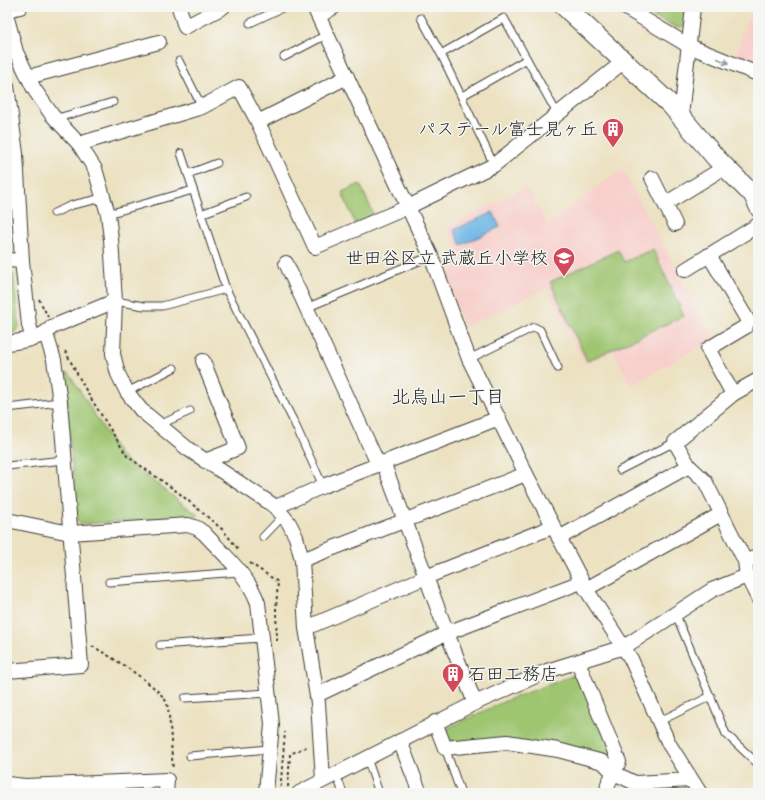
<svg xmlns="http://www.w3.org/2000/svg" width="765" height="800" font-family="'Indie Flower','Klee One',sans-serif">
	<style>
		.built { fill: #f7d0cc }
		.green { fill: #9ec570; stroke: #5d7046 }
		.water { fill: #6eb8e6; stroke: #456a81 }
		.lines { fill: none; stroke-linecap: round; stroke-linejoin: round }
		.lane-casing { stroke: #3b3a35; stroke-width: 9 }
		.street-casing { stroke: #3b3a35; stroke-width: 16 }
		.secondary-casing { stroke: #3b3a35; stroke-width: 21 }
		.path { stroke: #3b3a35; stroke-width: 2; stroke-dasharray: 3 3; stroke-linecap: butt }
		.lane { stroke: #fff; stroke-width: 7 }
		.street { stroke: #fff; stroke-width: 14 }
		.secondary { stroke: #fff; stroke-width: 19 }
		.oneway { stroke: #999 }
		.labels { text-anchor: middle; stroke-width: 3; stroke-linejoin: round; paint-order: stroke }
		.poi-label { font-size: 18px; fill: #1c1c1c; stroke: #f6f6f2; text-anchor: end }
		.neighbourhood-label { font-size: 19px; fill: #1c1c1c; stroke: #f6f6f2 }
	</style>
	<rect width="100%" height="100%" fill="#f6f6f2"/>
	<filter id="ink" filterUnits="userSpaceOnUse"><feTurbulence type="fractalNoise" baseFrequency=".025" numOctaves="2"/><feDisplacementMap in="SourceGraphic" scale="8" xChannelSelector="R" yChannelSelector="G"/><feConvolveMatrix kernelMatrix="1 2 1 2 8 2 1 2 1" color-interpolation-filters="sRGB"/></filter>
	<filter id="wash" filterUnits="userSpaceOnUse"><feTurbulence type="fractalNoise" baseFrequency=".012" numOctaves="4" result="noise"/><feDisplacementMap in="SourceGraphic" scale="16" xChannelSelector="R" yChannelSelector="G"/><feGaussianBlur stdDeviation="0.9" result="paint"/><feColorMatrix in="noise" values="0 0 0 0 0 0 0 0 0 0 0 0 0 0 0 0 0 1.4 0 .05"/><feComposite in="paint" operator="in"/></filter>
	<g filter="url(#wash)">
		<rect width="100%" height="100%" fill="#ece2c1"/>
		<g class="built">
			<polygon points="751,7 758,7 758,71 734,61"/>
			<polygon points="622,168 714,339 631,386 613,351 584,364 547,288 464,328 445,273 463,264 447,227 526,187 547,224"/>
		</g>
		<g class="green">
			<polygon points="662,7 686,7 685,26 678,28 645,13"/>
			<polygon points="360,184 374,215 355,224 342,192"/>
			<polygon points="653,249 684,316 587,361 550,282 618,250 624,262"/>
			<polygon points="7,268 13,275 19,327 13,334 7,334"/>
			<polygon points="69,373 121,457 198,515 196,518 172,518 81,524 77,520 64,374"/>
			<polygon points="577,674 617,762 605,756 449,741 444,730 505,701"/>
		</g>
		<polygon class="water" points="493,212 500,227 461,245 454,230"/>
	</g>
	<g filter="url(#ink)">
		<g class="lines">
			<g class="lane-casing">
				<g id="lane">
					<polyline points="421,18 441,54 494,165"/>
					<polyline points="250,23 284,7"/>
					<polyline points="441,54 504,18 558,115"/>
					<polyline points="284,57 328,34"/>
					<polyline points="179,61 202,107"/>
					<polyline points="462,96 527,59"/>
					<polyline points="57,121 61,117 113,102"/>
					<polyline points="181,153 226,289 294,422 323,486"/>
					<polyline points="188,174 217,163"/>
					<polyline points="7,181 17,180"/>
					<polyline points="54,213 72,205 103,198"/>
					<polyline points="108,214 193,190"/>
					<polyline points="201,214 246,197"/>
					<polyline points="115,301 144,306 162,306 226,289"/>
					<polyline points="306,308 431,256"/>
					<polyline points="469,359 534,327 540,330 558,368"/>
					<polyline points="127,392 174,368"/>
					<polyline points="7,408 60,402"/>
					<polyline points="159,425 190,411"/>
					<polyline points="7,466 64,460"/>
					<polyline points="620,470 675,442"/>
					<polyline points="263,537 284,515"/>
					<polyline points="109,582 239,572"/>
					<polyline points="676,615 726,734 758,764"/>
					<polyline points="160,645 262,638"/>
					<polyline points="185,698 268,693"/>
					<polyline points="660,721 711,696"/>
					<polyline points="445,748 461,793"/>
					<polyline points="190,756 269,749"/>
					<polyline points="367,758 379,793"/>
					<polyline points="336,774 343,793"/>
					<polyline points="119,782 119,793"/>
				</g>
			</g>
			<g class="street-casing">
				<g id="street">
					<polyline points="179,7 185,27 223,7"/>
					<polyline points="314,7 431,256 469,359 526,474 586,589 631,659 669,744 700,793"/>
					<polyline points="624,7 689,46 758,74"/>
					<polyline points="7,10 20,7"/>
					<polyline points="319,16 334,7"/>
					<polyline points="7,18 16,52 34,89 52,115 79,144 95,169 108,214 111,239 115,301 113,354 118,374 127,392 141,410 188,449 276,507 289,523 296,537 302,560 306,628 318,703 323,780"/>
					<polyline points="28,77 159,42"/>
					<polyline points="7,86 16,154 22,261 29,325 33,339"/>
					<polyline points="681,116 693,7"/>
					<polyline points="258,122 347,77"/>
					<polyline points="79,144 202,107 239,87 258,122 315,247 408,207 494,165 623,62"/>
					<polyline points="652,178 675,224"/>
					<polyline points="748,190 758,210"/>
					<polyline points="665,204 725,167"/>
					<polyline points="709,255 748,321 745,327 708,349 733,394"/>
					<polyline points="7,260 22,261"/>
					<polyline points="286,263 378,464"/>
					<polyline points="685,270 758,225"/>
					<path d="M7,343c17,-2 34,-4 45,-16l63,-26"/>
					<polyline points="203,361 238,448 205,461"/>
					<polyline points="758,380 733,394 675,442 689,466 705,481 745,561 747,576 758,598"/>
					<polyline points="383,462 447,633 475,703"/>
					<polyline points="276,507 323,486 499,418"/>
					<path d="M7,520l63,13 118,-8 9,3 7,5c20,22 44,42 54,70l14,121 -6,69"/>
					<polyline points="559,538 689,466"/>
					<polyline points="302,560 526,474"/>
					<polyline points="745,561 758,557"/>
					<polyline points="586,589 721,514"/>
					<polyline points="306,628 426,577 552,527"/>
					<polyline points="578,662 619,762 608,784 607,793"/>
					<polyline points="7,671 81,665 60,402 54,360 46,334"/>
					<polyline points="317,695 447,633 581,582"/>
					<polyline points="435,722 445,748 507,742 558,750 603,762 614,773 635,783 691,780"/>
					<polyline points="400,741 420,793"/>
					<polyline points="7,784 25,786 167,780 166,793"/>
					<polyline points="299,793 475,703 547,671 624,647 712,590 747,576"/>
				</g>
			</g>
			<g class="secondary-casing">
				<polyline id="secondary" points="565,7 671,105 716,158 748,190 758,193"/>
			</g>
			<g class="path">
				<polyline points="39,299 48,317"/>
				<polyline points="65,351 87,392 127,456 179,493 223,530 238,549"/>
				<polyline points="250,563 278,582 276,608 277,644"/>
				<path d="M92,646c16,9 71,42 75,58 4,17 4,47 6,65"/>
				<polyline points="288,787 290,754 308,746"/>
				<polyline points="280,793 285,732"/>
			</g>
			<use href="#lane" class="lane"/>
			<use href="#street" class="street"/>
			<use href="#secondary" class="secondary"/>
		</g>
		<defs><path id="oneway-shaft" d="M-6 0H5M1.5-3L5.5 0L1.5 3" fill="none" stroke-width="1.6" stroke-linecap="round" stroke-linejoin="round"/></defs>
		<use class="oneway" href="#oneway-shaft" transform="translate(723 61) rotate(24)"/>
	</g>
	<defs>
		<g id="building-pin" transform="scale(1.15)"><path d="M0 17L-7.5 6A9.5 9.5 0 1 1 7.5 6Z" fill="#d1495b" stroke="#f6f6f2"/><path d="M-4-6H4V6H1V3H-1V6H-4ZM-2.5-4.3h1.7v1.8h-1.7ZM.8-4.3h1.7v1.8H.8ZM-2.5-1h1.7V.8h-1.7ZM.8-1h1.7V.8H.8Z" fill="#fff"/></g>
		<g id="school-pin" transform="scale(1.15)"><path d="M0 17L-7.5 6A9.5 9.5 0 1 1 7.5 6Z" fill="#d1495b" stroke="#f6f6f2"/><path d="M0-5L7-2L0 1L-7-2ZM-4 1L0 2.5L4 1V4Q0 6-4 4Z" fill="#fff"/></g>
	</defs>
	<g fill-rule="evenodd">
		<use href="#building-pin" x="613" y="129"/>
		<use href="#school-pin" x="564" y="258"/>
		<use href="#building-pin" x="453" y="674"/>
	</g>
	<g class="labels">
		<g class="poi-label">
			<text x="598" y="135">パステール富士見ヶ丘</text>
			<text x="548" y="264">世田谷区立 武蔵丘小学校</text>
			<text x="468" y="680" text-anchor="start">石田工務店</text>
		</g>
		<g class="neighbourhood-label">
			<text x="448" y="403">北烏山一丁目</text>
		</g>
	</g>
	<rect width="765" height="800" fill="none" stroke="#f6f6f2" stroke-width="24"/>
</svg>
